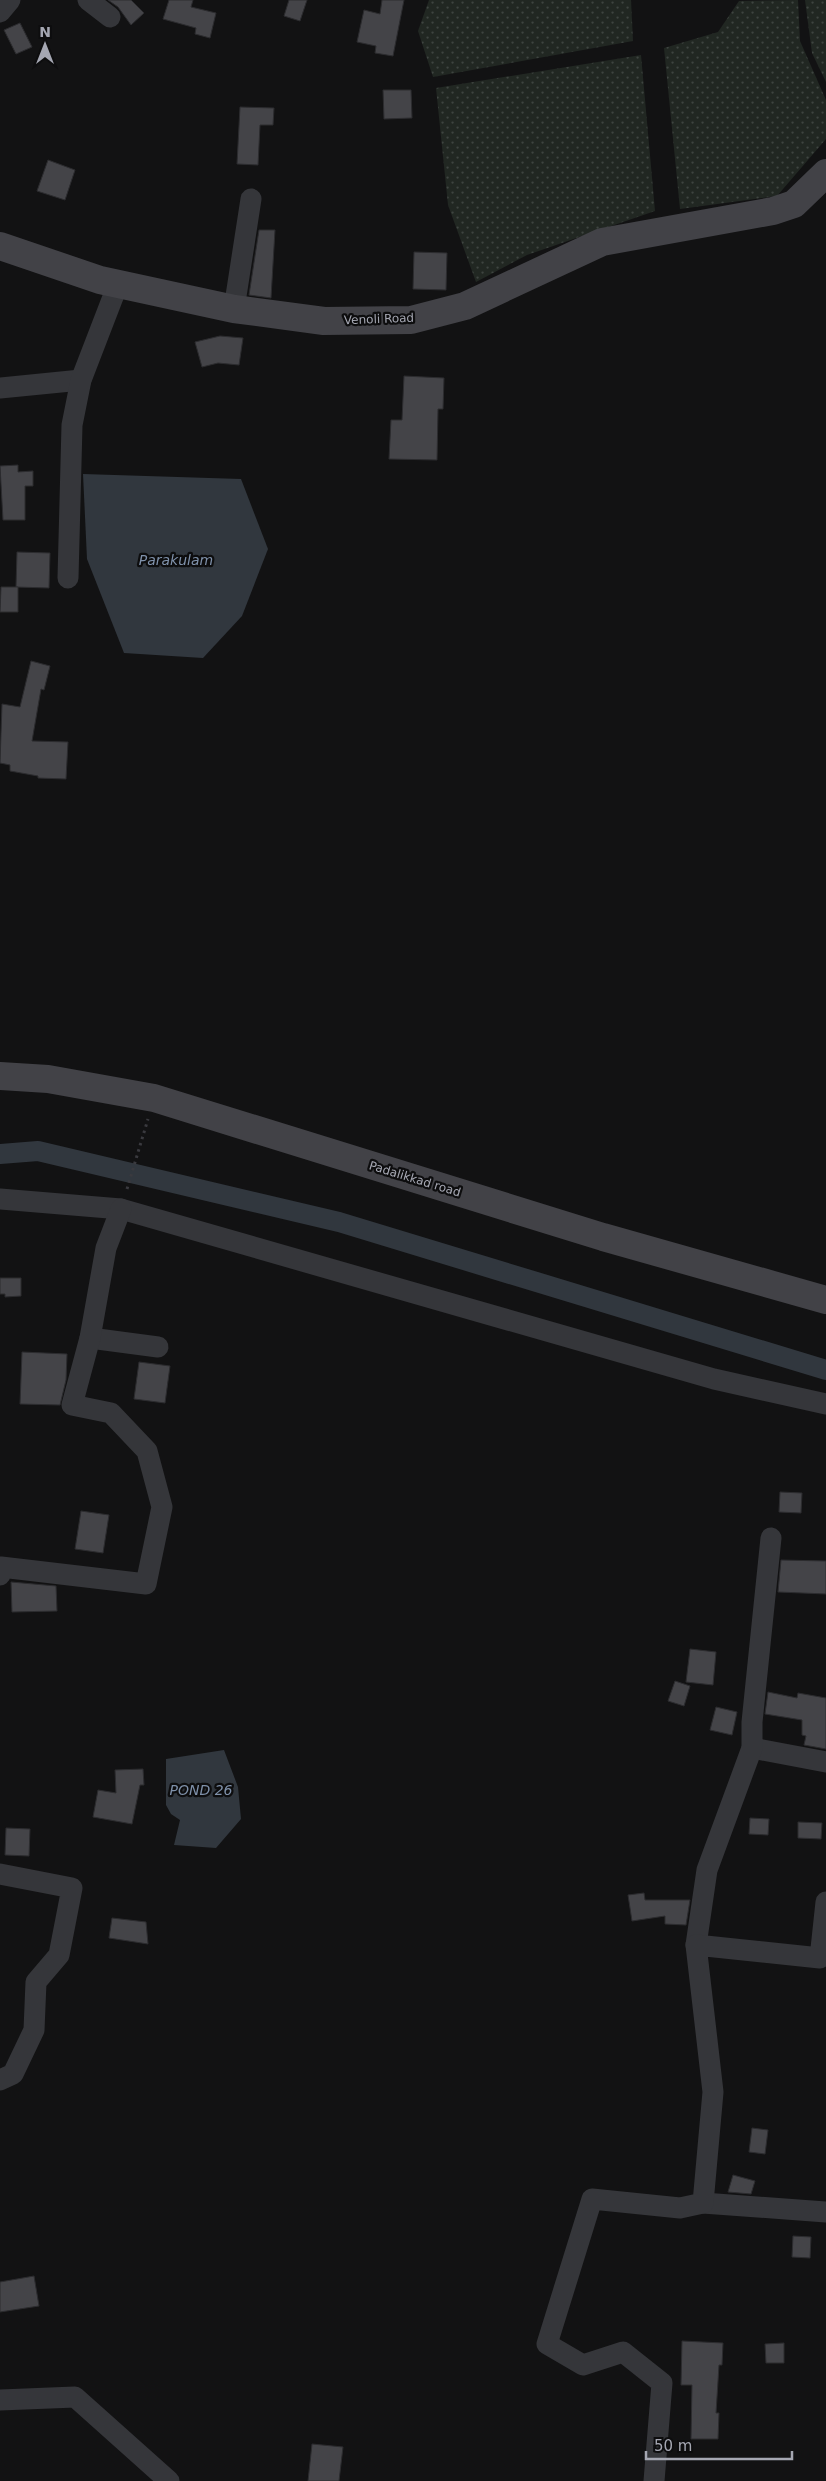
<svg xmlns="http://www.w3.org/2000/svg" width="826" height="2481" font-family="'DejaVu Sans',sans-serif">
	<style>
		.grass { fill: url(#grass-dots) }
		.water { fill: #31373e }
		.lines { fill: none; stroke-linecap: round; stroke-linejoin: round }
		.canal { stroke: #31373e; stroke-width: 20 }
		.building { fill: #444448; stroke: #2c2c2f }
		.path { stroke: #3a3a3f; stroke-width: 3; stroke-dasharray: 2.5 4; stroke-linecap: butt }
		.street { stroke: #35363a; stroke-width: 21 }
		.secondary { stroke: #424247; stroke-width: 28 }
		.labels { text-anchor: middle; stroke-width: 4.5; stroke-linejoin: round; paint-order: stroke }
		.street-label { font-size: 12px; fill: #a5a7b2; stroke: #0d0d0e }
		.water-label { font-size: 14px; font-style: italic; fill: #7f91aa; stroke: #0d0d0e }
	</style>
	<defs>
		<pattern id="grass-dots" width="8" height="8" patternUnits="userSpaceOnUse" patternTransform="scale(1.25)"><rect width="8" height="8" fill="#212722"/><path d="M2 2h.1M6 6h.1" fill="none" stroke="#3e4440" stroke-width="1.8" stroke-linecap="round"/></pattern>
	</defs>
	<rect width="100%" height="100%" fill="#121213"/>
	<g class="grass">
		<polygon points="429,0 631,0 633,41 433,77 418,31"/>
		<polygon points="798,0 800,41 826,100 826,139 777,196 680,209 664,48 718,32 739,1"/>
		<polygon points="805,0 826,0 826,82 812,53"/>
		<polygon points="641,55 655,211 527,255 476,282 448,205 436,88"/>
	</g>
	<g class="water">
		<polygon points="83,474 241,479 268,549 242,616 203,658 124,653 87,559"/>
		<polygon points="224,1750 238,1787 241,1819 216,1848 174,1845 180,1820 171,1814 166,1805 166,1759"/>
	</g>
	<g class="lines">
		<polyline class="canal" points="0,1154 38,1151 339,1222 826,1370"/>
	</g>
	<g class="building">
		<polygon points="108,0 131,0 144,13 131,25 118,7"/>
		<polygon points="169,0 193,0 191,7 216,13 210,38 195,34 196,28 163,19"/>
		<polygon points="289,0 307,0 300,21 284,16"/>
		<polygon points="382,0 404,0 393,56 375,53 376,46 357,42 364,10 380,14"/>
		<polygon points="20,23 32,47 16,54 4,30"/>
		<polygon points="383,90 411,90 412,118 384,119"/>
		<polygon points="240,107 274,108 273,125 260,125 258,165 237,164"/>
		<polygon points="48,160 75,170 65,200 37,191"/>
		<polygon points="259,230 275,230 271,298 249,295"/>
		<polygon points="414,252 447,253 446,290 413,289"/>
		<polygon points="220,336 243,338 239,365 218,363 202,367 195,342"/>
		<polygon points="404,376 444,378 443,409 438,409 437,460 389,459 391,420 402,420"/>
		<polygon points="18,465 18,472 33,471 33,486 25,486 25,520 3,520 0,466"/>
		<polygon points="17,552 50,553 49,588 16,587"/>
		<polygon points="1,587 18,587 18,612 0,612"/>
		<polygon points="31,661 50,666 44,690 41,689 32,741 68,742 66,779 38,778 38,776 10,771 10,765 0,763 2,704 20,707"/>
		<polygon points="0,1278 21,1278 21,1296 5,1297 5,1294 0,1294"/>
		<polygon points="22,1352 67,1354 66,1380 60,1405 20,1404"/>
		<polygon points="139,1362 170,1366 165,1403 134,1399"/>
		<polygon points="780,1492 802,1493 801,1513 779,1512"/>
		<polygon points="81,1511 109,1515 103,1553 75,1549"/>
		<polygon points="781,1560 826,1561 826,1594 778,1592"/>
		<polygon points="11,1582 56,1586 57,1611 12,1612"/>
		<polygon points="690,1649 716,1652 713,1685 686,1682"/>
		<polygon points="675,1681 690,1686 684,1706 668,1701"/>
		<polygon points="768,1692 797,1698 798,1693 826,1698 826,1749 804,1745 806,1736 802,1735 802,1720 765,1714"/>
		<polygon points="716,1707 737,1712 732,1735 710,1730"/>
		<polygon points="143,1769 144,1785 140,1785 132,1824 93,1817 98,1790 116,1793 115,1770"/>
		<polygon points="750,1818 769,1819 768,1835 749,1834"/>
		<polygon points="798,1822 822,1823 821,1839 798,1838"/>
		<polygon points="6,1828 30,1829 29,1856 5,1855"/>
		<polygon points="644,1893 645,1900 690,1900 686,1925 665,1924 665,1916 632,1921 628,1895"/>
		<polygon points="112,1918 146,1922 148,1944 109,1938"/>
		<polygon points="752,2128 768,2130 765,2154 749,2152"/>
		<polygon points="733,2175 755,2181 751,2194 728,2192"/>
		<polygon points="793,2236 811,2237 810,2258 792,2257"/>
		<polygon points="34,2276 39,2306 0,2312 0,2282"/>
		<polygon points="682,2341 723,2343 722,2365 719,2365 716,2413 719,2413 718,2439 691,2439 692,2385 681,2385"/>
		<polygon points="784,2343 784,2363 766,2363 765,2344"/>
		<polygon points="312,2444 343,2447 339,2481 308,2481"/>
	</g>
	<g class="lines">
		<polyline class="path" points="127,1189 148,1119"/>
		<g class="street">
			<polyline points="88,0 110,17"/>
			<polyline points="0,12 10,0"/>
			<polyline points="234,309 251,199"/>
			<polyline points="0,388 81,380"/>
			<polyline points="68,578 72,425 81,380 118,284"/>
			<polyline points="0,1199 121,1209 714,1379 826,1404"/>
			<polyline points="90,1338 158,1347"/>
			<polyline points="0,1575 1,1567 146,1584 162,1507 147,1451 111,1413 72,1405 90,1338 106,1248 121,1209"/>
			<polyline points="752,1748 826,1762"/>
			<polyline points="0,1874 72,1888 59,1955 36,1982 34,2030 13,2074 0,2080"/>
			<polyline points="696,1945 707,1870 752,1748 752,1722 771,1538"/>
			<polyline points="703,2203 826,2212"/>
			<polyline points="0,2400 75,2397 169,2481"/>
			<polyline points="654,2481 662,2383 623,2352 583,2365 547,2344 592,2199 680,2208 703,2203 713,2092 696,1945 820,1958 826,1902"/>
		</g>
		<g class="secondary">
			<polyline points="0,246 100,280 234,309 324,321 411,320 465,306 602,242 773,211 794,204 826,173"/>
			<polyline points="0,1076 48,1079 154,1098 603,1237 826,1300"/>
		</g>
	</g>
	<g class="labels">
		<g class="street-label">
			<text transform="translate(379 319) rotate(-2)" y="4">Venoli Road</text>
			<text transform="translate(415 1179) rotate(17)" y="4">Padalikkad road</text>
		</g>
		<g class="water-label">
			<text x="176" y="565">Parakulam</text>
			<text x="201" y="1795">POND 26</text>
		</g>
	</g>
	<g transform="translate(45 45)" stroke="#0d0d0e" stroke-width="4" paint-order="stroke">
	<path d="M0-4L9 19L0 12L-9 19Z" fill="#a5a7b2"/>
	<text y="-8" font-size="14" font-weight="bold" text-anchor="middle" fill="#a5a7b2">N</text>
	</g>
	<path d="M646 2451v8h146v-8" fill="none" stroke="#a5a7b2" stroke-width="2.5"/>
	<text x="654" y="2451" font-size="15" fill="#a5a7b2" stroke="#0d0d0e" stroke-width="4" paint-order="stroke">50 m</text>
</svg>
